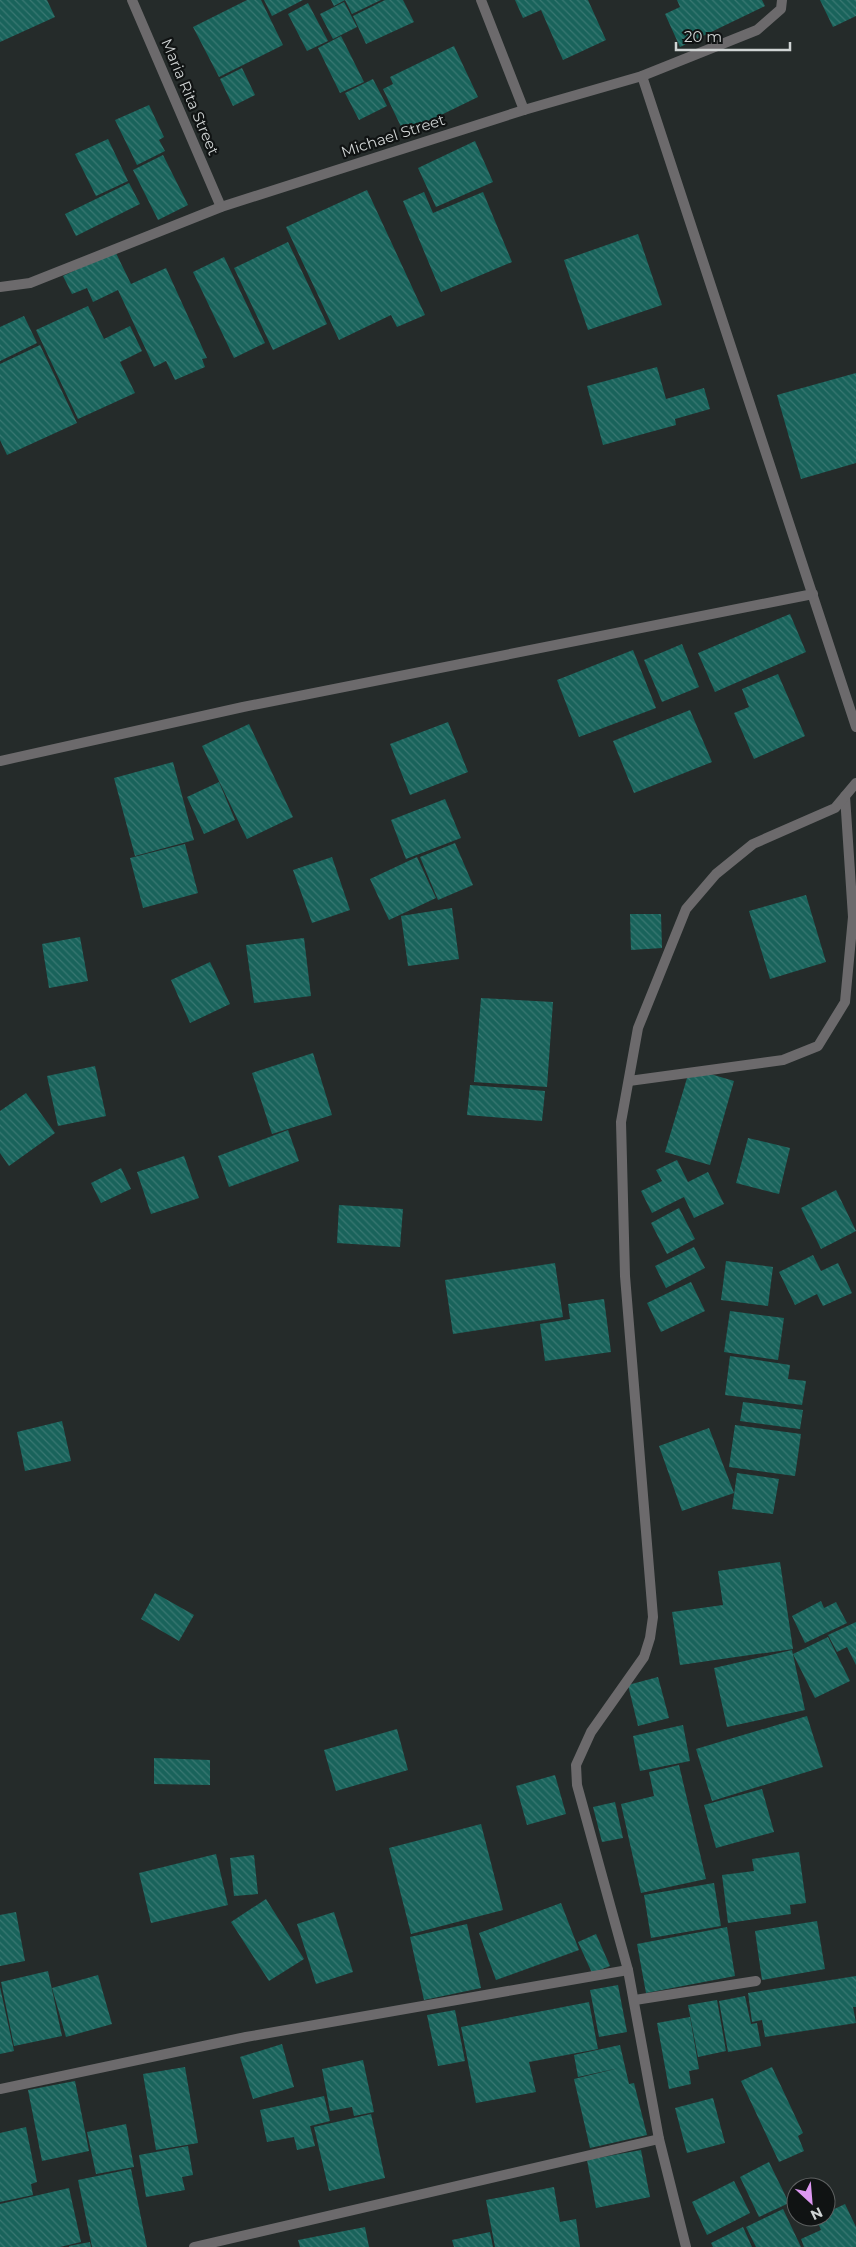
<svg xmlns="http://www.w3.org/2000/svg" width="856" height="2247" font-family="Montserrat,sans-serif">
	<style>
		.building { fill: url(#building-back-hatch) }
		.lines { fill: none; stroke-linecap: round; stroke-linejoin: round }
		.lane { stroke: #6c6a6c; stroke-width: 10 }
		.street { stroke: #6c6a6c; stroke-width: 10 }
		.labels { text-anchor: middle; stroke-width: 4.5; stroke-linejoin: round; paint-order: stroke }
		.street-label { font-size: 15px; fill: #d0d4d4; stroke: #101313 }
	</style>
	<defs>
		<pattern id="building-back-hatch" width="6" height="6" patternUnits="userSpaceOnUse" patternTransform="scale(1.25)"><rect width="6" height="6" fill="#19635b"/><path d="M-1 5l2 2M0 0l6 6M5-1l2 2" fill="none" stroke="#397872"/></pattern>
	</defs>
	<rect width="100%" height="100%" fill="#252b2a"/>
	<g class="building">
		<polygon points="0,0 47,0 55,17 0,42"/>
		<polygon points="247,0 261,0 283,45 219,77 193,27"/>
		<polygon points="264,0 303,0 272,16"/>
		<polygon points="331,0 381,0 352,14 345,0 334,6"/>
		<polygon points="385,0 403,0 414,22 366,44 353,16"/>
		<polygon points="515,0 588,0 606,40 563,60 541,10 523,18"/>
		<polygon points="677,0 762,0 765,6 680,47 665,14 680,7"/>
		<polygon points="820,0 856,0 856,16 833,27"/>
		<polygon points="344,2 357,27 333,39 320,14"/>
		<polygon points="308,3 328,41 307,51 288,14"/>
		<polygon points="341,36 364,82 340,93 318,48"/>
		<polygon points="454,46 478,97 404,133 383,89 393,84 390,77"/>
		<polygon points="242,68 255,95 233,106 220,79"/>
		<polygon points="373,79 387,106 359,120 345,93"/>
		<polygon points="149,105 164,137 159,140 165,151 137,165 115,120"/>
		<polygon points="108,139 128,181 96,196 75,154"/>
		<polygon points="475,141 493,182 436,207 418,168"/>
		<polygon points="163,155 188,205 158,220 133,170"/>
		<polygon points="129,183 140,204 76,236 65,214"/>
		<polygon points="367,190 425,315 397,327 391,315 339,340 286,227"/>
		<polygon points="424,192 433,213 483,192 512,262 441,292 403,201"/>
		<polygon points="638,234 662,305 588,330 564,260"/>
		<polygon points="288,242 327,324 273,350 234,268"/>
		<polygon points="115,251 131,284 166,268 207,358 202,359 205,367 175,380 166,361 154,367 118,290 93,302 87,288 72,294 63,276"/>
		<polygon points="224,257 265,343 234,358 193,272"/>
		<polygon points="88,306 104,339 130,326 142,351 120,362 135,393 78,419 36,330"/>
		<polygon points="24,316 37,343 0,361 0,327"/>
		<polygon points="40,345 77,423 7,455 0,440 0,364"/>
		<polygon points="657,367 666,399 704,388 710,409 675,419 676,425 603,445 587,386"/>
		<polygon points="856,373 856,463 801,479 777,395"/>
		<polygon points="790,614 806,652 715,692 698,653"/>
		<polygon points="682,644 699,687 662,702 644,660"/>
		<polygon points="633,650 656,708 579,737 557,680"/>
		<polygon points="778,674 805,736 754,759 734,713 749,707 742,689"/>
		<polygon points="690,710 712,762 634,793 613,741"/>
		<polygon points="448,722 468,772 410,795 390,744"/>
		<polygon points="249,724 293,817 247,839 202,746"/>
		<polygon points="173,762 194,840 135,856 114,778"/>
		<polygon points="219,782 235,820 204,834 187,797"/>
		<polygon points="445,799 461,838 406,859 391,820"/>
		<polygon points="455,843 473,885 438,900 420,857"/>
		<polygon points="185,844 198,893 143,908 130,858"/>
		<polygon points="332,857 350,910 312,923 293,870"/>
		<polygon points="417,857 436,898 389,920 370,879"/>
		<polygon points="806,895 826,962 770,979 749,911"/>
		<polygon points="452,908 459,959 408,966 401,916"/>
		<polygon points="630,914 661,914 662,948 631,950"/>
		<polygon points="80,937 88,981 49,988 42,944"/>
		<polygon points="304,938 311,996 254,1003 246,945"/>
		<polygon points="210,962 230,1004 190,1023 171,980"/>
		<polygon points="481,998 553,1002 547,1087 474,1082"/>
		<polygon points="313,1053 332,1115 272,1134 252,1073"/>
		<polygon points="95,1066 106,1116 58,1126 47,1076"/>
		<polygon points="690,1068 734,1081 710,1165 665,1152"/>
		<polygon points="470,1085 545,1091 542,1121 467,1115"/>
		<polygon points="26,1093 55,1133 9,1166 0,1153 0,1111"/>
		<polygon points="288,1130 299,1161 229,1187 218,1156"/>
		<polygon points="748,1138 790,1148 779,1194 736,1183"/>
		<polygon points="184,1156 199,1198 151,1214 137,1172"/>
		<polygon points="677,1160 688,1182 708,1172 724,1204 694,1218 684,1197 652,1213 641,1191 662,1181 656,1170"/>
		<polygon points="121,1168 131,1189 101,1203 91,1183"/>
		<polygon points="836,1190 856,1231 821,1249 801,1208"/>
		<polygon points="339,1205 403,1209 400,1247 337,1243"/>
		<polygon points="679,1208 695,1239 667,1254 651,1223"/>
		<polygon points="694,1247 705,1268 666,1288 655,1266"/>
		<polygon points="813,1255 821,1271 838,1263 852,1293 823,1306 817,1294 795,1305 779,1272"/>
		<polygon points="726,1261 773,1267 768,1306 721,1300"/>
		<polygon points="555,1263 563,1317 453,1334 445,1280"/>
		<polygon points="691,1282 705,1311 661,1332 647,1303"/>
		<polygon points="604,1299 611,1352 545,1361 540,1324 570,1319 568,1304"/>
		<polygon points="730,1311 784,1318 778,1360 724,1352"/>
		<polygon points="730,1356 790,1365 788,1379 806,1381 802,1405 725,1395"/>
		<polygon points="743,1402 803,1410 800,1429 740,1421"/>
		<polygon points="62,1421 71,1461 25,1471 17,1432"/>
		<polygon points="735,1425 801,1434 795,1476 729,1467"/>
		<polygon points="709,1428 734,1493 682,1511 659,1446"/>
		<polygon points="737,1473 779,1479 773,1514 732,1509"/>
		<polygon points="780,1562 793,1649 680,1665 672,1612 723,1605 718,1571"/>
		<polygon points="155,1593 194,1615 179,1641 141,1619"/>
		<polygon points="821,1601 824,1608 836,1602 847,1623 805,1643 792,1616"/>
		<polygon points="856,1622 856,1665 847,1647 837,1652 828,1635"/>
		<polygon points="828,1637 850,1681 815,1698 793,1654"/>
		<polygon points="792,1650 805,1710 727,1727 714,1668"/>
		<polygon points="658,1677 669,1718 638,1726 628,1685"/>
		<polygon points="807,1716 823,1767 712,1801 696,1749"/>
		<polygon points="683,1725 690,1761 640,1771 633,1736"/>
		<polygon points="397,1729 408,1770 336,1791 324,1750"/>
		<polygon points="154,1758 210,1760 210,1785 154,1784"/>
		<polygon points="679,1765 706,1879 641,1893 621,1804 654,1796 649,1772"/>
		<polygon points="555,1775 566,1814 527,1825 516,1786"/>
		<polygon points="762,1789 774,1832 716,1848 704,1805"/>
		<polygon points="615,1802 623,1838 602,1842 593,1807"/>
		<polygon points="481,1824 503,1910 411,1934 389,1848"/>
		<polygon points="799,1852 806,1903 790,1905 791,1914 728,1923 722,1875 754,1871 752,1859"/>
		<polygon points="216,1854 228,1905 151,1923 139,1873"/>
		<polygon points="254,1855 258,1894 234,1896 230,1858"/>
		<polygon points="714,1883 721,1926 651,1938 644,1895"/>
		<polygon points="266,1899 304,1959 269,1981 231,1922"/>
		<polygon points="561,1903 579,1950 496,1980 479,1933"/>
		<polygon points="16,1912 25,1961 0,1966 0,1915"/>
		<polygon points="334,1912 353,1972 316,1984 297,1924"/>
		<polygon points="817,1921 825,1969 762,1980 755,1931"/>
		<polygon points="467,1924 481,1988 424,2000 410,1937"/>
		<polygon points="727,1927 735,1976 646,1993 637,1944"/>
		<polygon points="596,1934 610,1966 592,1973 578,1942"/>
		<polygon points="48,1971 62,2036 14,2046 1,1982"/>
		<polygon points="98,1975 112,2024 66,2037 52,1988"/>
		<polygon points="856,1976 856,2007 853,2007 856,2023 765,2037 762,2020 752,2022 748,1993"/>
		<polygon points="618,1985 627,2032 599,2037 590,1990"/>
		<polygon points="0,1987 14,2051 0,2054"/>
		<polygon points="745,1996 751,2024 757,2023 761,2046 728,2052 719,2001"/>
		<polygon points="717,2000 726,2051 698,2057 688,2005"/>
		<polygon points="589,2002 598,2049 529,2062 536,2092 476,2103 461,2027"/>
		<polygon points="455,2010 465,2061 438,2066 427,2015"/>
		<polygon points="690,2017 699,2069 689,2071 691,2084 669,2089 657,2023"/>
		<polygon points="282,2044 294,2087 253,2099 240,2057"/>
		<polygon points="620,2045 629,2084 634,2083 647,2135 590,2148 574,2079 619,2068 578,2077 574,2055"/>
		<polygon points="363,2060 374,2112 354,2116 352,2107 330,2111 322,2069"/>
		<polygon points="185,2067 198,2143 156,2150 143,2074"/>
		<polygon points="772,2067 803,2133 798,2136 804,2151 779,2162 741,2081"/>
		<polygon points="75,2081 89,2151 42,2161 28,2090"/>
		<polygon points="324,2096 330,2121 310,2126 315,2146 297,2150 294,2137 267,2142 260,2110"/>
		<polygon points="713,2098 725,2143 687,2153 675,2108"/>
		<polygon points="371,2114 385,2178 329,2191 314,2127"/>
		<polygon points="126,2124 134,2167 96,2174 87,2132"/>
		<polygon points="26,2127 37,2182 31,2184 33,2195 0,2202 0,2133"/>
		<polygon points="188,2146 193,2175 182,2177 185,2190 146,2197 139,2155"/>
		<polygon points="641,2150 650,2197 596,2208 587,2160"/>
		<polygon points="769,2162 789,2203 759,2217 740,2177"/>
		<polygon points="131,2169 147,2247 92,2247 78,2180"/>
		<polygon points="734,2181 750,2213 707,2235 692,2202"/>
		<polygon points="554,2187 560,2222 576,2219 580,2247 495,2247 486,2200"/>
		<polygon points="69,2188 81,2242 60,2247 0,2247 0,2204"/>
		<polygon points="845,2204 856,2227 856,2247 804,2247 801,2239 821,2230 816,2218 826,2217 826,2213"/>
		<polygon points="783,2209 801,2247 756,2247 746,2227"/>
		<polygon points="365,2227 369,2247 300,2247 298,2240"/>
		<polygon points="743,2227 752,2247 713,2247 711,2243"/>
		<polygon points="490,2232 493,2247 454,2247 452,2240"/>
		<polygon points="90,2242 91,2247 69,2247 69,2246"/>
	</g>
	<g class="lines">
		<polyline class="lane" points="635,2000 756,1981"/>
		<g class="street">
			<polyline points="132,0 221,207"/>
			<polyline points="481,0 524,110"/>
			<polyline points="642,76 856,727"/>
			<polyline points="0,287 30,283 221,207 524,110 642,76 757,30 781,9 782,0"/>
			<polyline points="0,761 243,707 813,594"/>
			<polyline points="629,1081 783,1060 818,1046 845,1002 853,917 845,796"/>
			<polyline points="0,2089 246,2037 628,1970"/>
			<polyline points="194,2247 659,2139"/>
			<polyline points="686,2247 659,2139 628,1970 577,1785 576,1765 591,1732 644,1657 650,1638 653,1617 625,1276 621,1122 638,1028 686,909 716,874 753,844 835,808 856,783"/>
		</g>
	</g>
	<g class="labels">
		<g class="street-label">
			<text transform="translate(190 97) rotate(67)" y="5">Maria Rita Street</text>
			<text transform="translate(393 136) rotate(-18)" y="5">Michael Street</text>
		</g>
	</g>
	<g transform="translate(811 2202) rotate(154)"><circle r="24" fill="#101313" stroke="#5d6060"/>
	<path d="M0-4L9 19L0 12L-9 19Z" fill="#de98f2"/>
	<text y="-8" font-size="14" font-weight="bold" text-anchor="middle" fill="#d0d4d4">N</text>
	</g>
	<path d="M676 42v8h114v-8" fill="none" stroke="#d0d4d4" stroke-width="2.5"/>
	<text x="684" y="42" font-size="15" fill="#d0d4d4" stroke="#101313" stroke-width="4" paint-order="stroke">20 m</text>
</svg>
